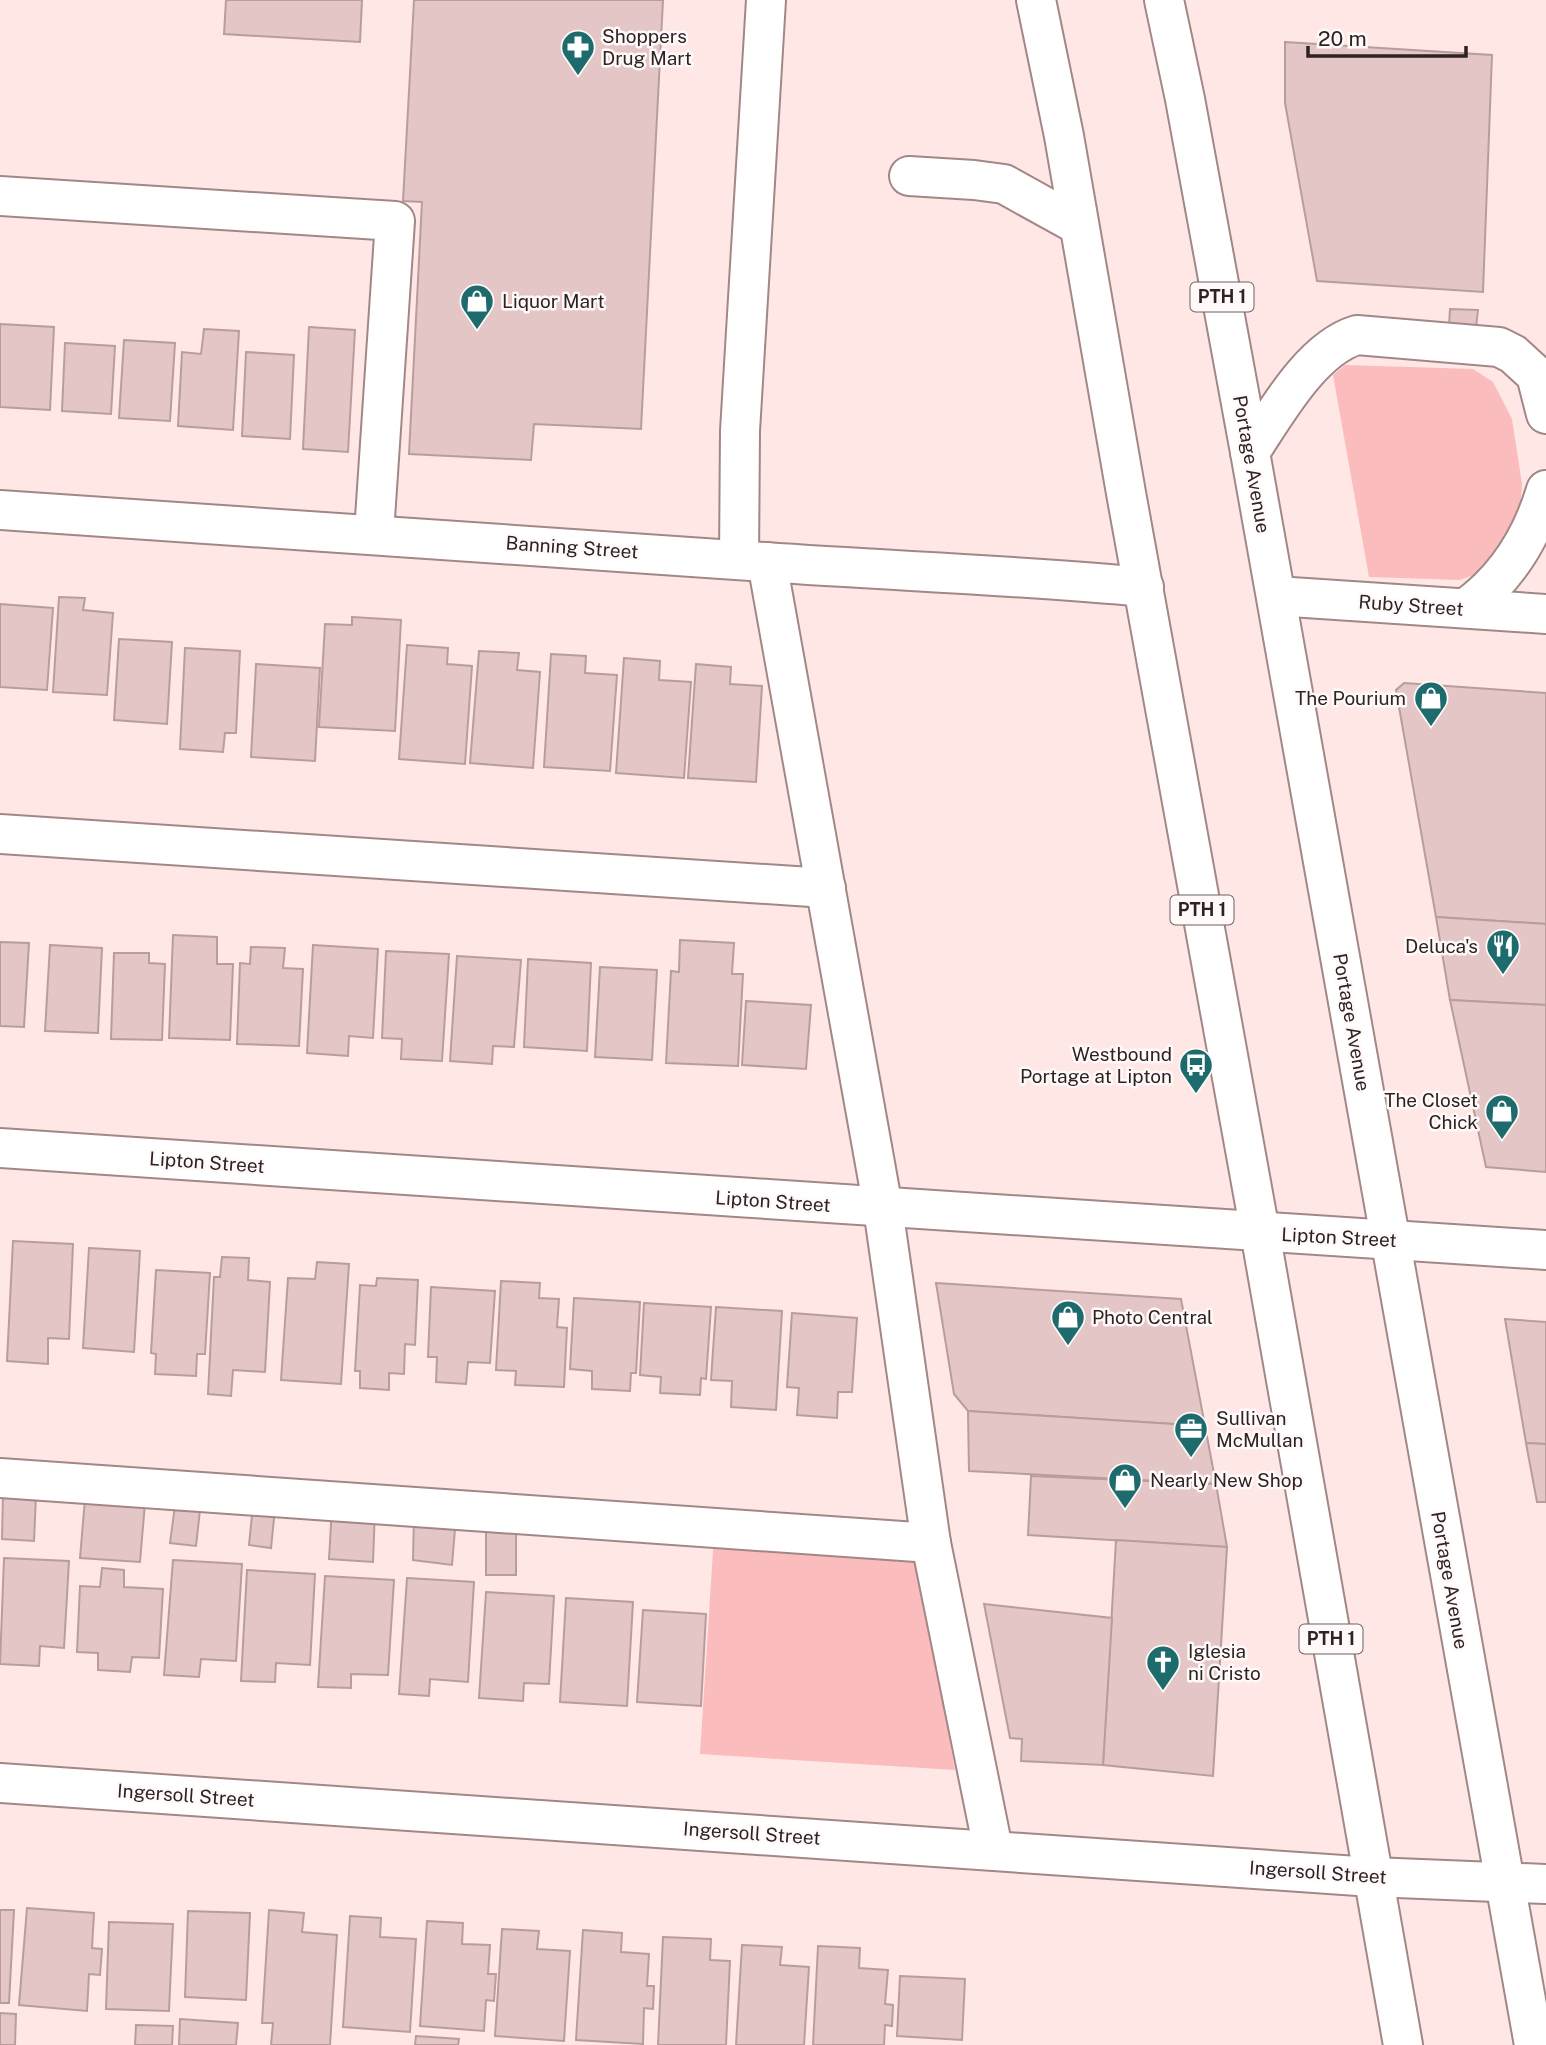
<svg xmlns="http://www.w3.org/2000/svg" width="1546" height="2045" font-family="'Public Sans',sans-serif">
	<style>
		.green { fill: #fabcbc }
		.building { fill: #e3c6c5; stroke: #b99d9d; stroke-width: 2 }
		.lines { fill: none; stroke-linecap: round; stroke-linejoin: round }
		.minor-casing { stroke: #a28786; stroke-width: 42 }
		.highway-casing { stroke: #a28786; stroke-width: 42 }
		.minor { stroke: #fff; stroke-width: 38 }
		.highway { stroke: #fff; stroke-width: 38 }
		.labels { text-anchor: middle; stroke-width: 5; stroke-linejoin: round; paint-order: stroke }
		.shield { fill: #fff9f9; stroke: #6d6363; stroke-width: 2 }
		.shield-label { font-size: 18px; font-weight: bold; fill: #2e2323 }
		.poi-label { font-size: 19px; fill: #2e2323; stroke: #fff9f9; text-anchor: start }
		.street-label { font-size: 19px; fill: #2e2323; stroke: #fff9f9 }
	</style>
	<rect width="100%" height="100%" fill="#ffe7e6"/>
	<g class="green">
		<polygon points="1345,365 1473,369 1493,382 1512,419 1522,484 1519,527 1479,573 1460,580 1369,577 1333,375"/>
		<polygon points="714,1536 916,1548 955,1770 700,1754"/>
	</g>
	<g class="building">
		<polygon points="226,0 362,0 360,42 224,34"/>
		<polygon points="414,0 663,0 641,429 534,424 531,460 409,454 422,202 403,201"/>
		<polygon points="1285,42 1492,55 1483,292 1317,281 1285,103"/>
		<polygon points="1450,309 1478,310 1476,328 1449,326"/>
		<polygon points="0,324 54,327 50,410 0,407"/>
		<polygon points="309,327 355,330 348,452 303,449"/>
		<polygon points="204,329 239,331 233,430 178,426 182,352 201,354"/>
		<polygon points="124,340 175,343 170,421 119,418"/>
		<polygon points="65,343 115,346 111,414 62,411"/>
		<polygon points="246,352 294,355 290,439 242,436"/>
		<polygon points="59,597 85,598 83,610 113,613 107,695 53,692"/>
		<polygon points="0,604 53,608 47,690 0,687"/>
		<polygon points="352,617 401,620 395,731 319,727 325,624 352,625"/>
		<polygon points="119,639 172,642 167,724 114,720"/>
		<polygon points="407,645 448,648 447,664 472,666 465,764 399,759"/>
		<polygon points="185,648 240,651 236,733 225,733 223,752 180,749"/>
		<polygon points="479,651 519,653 517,670 540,672 533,768 470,763"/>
		<polygon points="551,654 586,656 585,673 617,675 610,771 544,767"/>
		<polygon points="624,658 660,661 659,680 691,682 684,778 616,773"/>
		<polygon points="256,664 320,668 315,761 251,757"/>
		<polygon points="696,664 731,667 730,684 762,686 756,782 688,778"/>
		<polygon points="1404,683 1546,693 1546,924 1436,917 1396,690"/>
		<polygon points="1436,917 1546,924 1546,1005 1450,1000"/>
		<polygon points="173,935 217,937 217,964 233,964 230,1040 169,1038"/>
		<polygon points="680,940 734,943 732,974 743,974 738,1066 666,1063 671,971 679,972"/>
		<polygon points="0,942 29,943 24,1027 0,1026"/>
		<polygon points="50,945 102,948 98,1033 45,1031"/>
		<polygon points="313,945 378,949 373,1038 349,1036 348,1056 307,1053"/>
		<polygon points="251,947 285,948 283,968 303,969 299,1046 237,1044 240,963 250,964"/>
		<polygon points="386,951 449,954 442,1061 401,1059 402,1039 382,1038"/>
		<polygon points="114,953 149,953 149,963 165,964 162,1040 111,1039"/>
		<polygon points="457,956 521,960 514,1047 493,1046 492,1064 450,1061"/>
		<polygon points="528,959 591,963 587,1051 524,1047"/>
		<polygon points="600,967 657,970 652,1060 595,1057"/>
		<polygon points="1450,1000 1546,1005 1546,1172 1486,1167"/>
		<polygon points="746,1001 811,1005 806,1069 742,1065"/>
		<polygon points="13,1241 73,1244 69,1339 48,1338 48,1364 7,1361"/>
		<polygon points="89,1248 140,1251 134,1352 83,1348"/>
		<polygon points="222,1257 249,1258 248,1280 270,1282 265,1372 233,1370 231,1396 208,1394 214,1277 220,1277"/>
		<polygon points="317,1262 349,1264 341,1384 281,1380 288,1278 315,1279"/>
		<polygon points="156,1270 210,1273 205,1354 197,1354 196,1376 155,1374 156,1354 151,1353"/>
		<polygon points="377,1278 418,1280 415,1345 405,1344 404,1374 389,1373 389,1390 360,1388 360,1371 355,1371 360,1285 376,1286"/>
		<polygon points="501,1281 540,1283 539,1298 559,1299 557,1327 567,1328 564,1387 515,1385 516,1371 496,1370"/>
		<polygon points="936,1283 1181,1299 1205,1426 968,1411 954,1394"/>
		<polygon points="431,1287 495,1291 490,1363 468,1362 466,1384 436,1382 437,1357 428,1357"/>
		<polygon points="574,1298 640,1302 636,1373 631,1373 630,1391 592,1389 592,1371 570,1369"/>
		<polygon points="644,1303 711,1307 706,1379 701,1378 700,1395 660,1393 661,1377 640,1375"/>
		<polygon points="716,1307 782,1311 776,1410 731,1407 732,1381 711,1380"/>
		<polygon points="792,1313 857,1318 852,1392 838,1392 837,1418 797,1415 799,1388 787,1387"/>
		<polygon points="1505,1319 1546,1322 1546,1444 1526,1443"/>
		<polygon points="968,1411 1205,1426 1216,1484 969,1471"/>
		<polygon points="1526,1443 1546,1444 1546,1502 1537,1502"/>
		<polygon points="1031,1476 1216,1484 1227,1547 1028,1535"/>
		<polygon points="3,1494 36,1495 34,1541 2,1539"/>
		<polygon points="176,1498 201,1501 196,1546 170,1543"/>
		<polygon points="85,1499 145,1503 140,1562 80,1558"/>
		<polygon points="253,1506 275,1509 271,1548 249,1545"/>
		<polygon points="332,1507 375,1510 373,1562 329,1559"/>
		<polygon points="414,1515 456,1517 452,1565 413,1560"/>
		<rect x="486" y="1524" width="30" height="51"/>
		<polygon points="1116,1540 1227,1547 1213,1776 1103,1765"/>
		<polygon points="4,1558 69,1561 64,1648 40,1646 39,1666 0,1664"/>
		<polygon points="173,1560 242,1564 236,1661 201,1659 199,1677 164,1675"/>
		<polygon points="102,1568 124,1570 124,1587 163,1589 159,1658 132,1657 130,1672 98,1670 98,1653 77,1652 80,1586 100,1587"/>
		<polygon points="247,1570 315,1574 310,1665 276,1663 275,1682 241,1681"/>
		<polygon points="325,1576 394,1580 388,1675 351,1674 351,1688 318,1687"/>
		<polygon points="407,1578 474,1582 468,1682 430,1679 429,1696 399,1694"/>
		<polygon points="486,1592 554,1596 549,1684 524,1683 523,1701 479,1698"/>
		<polygon points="566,1598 633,1602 627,1706 560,1702"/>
		<polygon points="984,1604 1112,1618 1103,1765 1021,1761 1022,1739 1010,1738"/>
		<polygon points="643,1610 706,1614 701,1706 637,1702"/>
		<polygon points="27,1908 94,1913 92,1948 102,1949 100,1975 89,1974 87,2011 19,2005"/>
		<polygon points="0,1910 14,1910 9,2003 0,2003"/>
		<polygon points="269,1910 304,1913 302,1932 337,1935 330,2045 271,2045 273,2023 262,2023"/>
		<polygon points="188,1911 250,1913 246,2000 185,1997"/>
		<polygon points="350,1916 381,1918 380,1937 416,1939 410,2032 343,2027"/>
		<polygon points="427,1921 463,1923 462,1944 490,1945 488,1974 496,1974 494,2001 486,2000 484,2031 420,2026"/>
		<polygon points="109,1922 173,1924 169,2011 106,2009"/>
		<polygon points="502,1929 539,1931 537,1949 570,1951 564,2041 495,2036"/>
		<polygon points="583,1930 622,1933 621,1952 649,1954 647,1986 654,1986 653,2009 644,2008 643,2044 576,2040"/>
		<polygon points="663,1937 711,1939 710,1960 730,1961 726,2045 658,2045"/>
		<polygon points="742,1945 782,1947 780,1965 809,1967 804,2045 736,2045"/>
		<polygon points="818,1946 860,1948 859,1968 888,1970 885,2004 893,2005 892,2026 885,2025 884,2045 813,2045"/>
		<polygon points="900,1976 965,1979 962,2040 897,2036"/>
		<polygon points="0,2013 16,2014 15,2045 0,2045"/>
		<polygon points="180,2019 238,2023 236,2045 179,2045"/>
		<polygon points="136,2025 173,2026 172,2045 135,2045"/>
		<polygon points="416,2036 459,2039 458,2045 415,2045"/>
	</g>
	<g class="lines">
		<g class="minor-casing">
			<g id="minor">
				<polyline points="909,176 974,180 1004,184 1078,225"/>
				<polyline points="0,196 395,221 374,533"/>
				<path d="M1250,452c26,-39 61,-103 107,-117l142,12 14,7 23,21 10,39"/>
				<path d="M0,510c255,16 510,33 765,52 126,9 253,13 379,25"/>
				<polyline points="739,560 740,431 766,0"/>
				<polyline points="767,562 883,1208 931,1543 993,1849"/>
				<polyline points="1276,596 1546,614"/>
				<path d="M1466,608c40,-29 66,-71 80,-118"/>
				<polyline points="0,834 826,888"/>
				<path d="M0,1148c515,35 1031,68 1546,102"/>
				<polyline points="0,1478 931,1543"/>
				<polyline points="0,1783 1372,1877 1546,1884"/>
			</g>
		</g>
		<g class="highway-casing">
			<g id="highway">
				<polyline points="1036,0 1064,136 1126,493 1260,1232 1403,2045"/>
				<polyline points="1164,0 1185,99 1250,452 1534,2045"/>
			</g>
		</g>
		<use href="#minor" class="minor"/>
		<use href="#highway" class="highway"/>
	</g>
	<defs>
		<g id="pharmacy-pin" transform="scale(1.75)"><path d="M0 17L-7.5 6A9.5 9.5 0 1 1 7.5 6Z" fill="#1e6b6e" stroke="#fff9f9"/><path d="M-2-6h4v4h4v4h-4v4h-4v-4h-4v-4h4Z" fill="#fff"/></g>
		<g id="shop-pin" transform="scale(1.75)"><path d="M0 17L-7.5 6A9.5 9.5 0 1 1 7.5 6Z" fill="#1e6b6e" stroke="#fff9f9"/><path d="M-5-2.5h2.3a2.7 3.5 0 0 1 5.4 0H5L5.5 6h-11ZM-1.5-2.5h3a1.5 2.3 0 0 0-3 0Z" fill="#fff"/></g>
		<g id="restaurant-pin" transform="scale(1.75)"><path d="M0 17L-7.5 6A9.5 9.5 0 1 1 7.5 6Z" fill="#1e6b6e" stroke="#fff9f9"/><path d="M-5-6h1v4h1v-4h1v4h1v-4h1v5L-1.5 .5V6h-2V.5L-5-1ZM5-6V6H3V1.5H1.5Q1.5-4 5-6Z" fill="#fff"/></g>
		<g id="bus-pin" transform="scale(1.75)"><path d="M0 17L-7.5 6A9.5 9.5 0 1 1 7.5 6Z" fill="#1e6b6e" stroke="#fff9f9"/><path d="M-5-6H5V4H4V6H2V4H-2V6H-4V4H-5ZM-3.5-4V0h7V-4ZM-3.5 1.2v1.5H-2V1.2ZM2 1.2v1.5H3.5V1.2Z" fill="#fff"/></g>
		<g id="office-pin" transform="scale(1.75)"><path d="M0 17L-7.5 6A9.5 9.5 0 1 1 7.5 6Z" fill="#1e6b6e" stroke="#fff9f9"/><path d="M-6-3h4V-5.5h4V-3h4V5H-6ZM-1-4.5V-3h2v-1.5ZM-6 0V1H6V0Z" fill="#fff"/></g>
		<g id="church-pin" transform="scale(1.75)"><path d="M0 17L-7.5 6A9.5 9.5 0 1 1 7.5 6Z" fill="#1e6b6e" stroke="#fff9f9"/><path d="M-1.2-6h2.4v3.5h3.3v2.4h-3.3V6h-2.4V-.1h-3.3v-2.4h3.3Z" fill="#fff"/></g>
	</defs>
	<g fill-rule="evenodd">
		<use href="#pharmacy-pin" x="578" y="47"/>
		<use href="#shop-pin" x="477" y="301"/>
		<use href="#shop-pin" x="1431" y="698"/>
		<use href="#restaurant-pin" x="1503" y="946"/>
		<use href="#bus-pin" x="1196" y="1065"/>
		<use href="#shop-pin" x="1502" y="1111"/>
		<use href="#shop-pin" x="1068" y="1317"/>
		<use href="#office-pin" x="1191" y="1429"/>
		<use href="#shop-pin" x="1125" y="1480"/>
		<use href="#church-pin" x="1163" y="1662"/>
	</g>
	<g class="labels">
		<g class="shield">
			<rect x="1190.5" y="282.5" width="63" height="29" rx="5"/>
			<rect x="1170.5" y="895.5" width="63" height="29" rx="5"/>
			<rect x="1299.5" y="1624.5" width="63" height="29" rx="5"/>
		</g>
		<g class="shield-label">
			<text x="1222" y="303">PTH 1</text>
			<text x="1202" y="916">PTH 1</text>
			<text x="1331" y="1645">PTH 1</text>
		</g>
		<g class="poi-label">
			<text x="602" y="43">Shoppers<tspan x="602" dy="22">Drug Mart</tspan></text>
			<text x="502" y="308">Liquor Mart</text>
			<text x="1406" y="705" text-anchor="end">The Pourium</text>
			<text x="1478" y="953" text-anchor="end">Deluca's</text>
			<text x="1172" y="1061" text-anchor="end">Westbound<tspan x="1172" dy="22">Portage at Lipton</tspan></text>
			<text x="1478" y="1107" text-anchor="end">The Closet<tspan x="1478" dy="22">Chick</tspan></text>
			<text x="1092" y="1324">Photo Central</text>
			<text x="1216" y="1425">Sullivan<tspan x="1216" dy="22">McMullan</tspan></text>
			<text x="1150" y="1487">Nearly New Shop</text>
			<text x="1188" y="1658">Iglesia<tspan x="1188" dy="22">ni Cristo</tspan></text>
		</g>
		<g class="street-label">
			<text transform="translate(1252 464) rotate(80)" y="7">Portage Avenue</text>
			<text transform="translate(572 547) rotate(4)" y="7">Banning Street</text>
			<text transform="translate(1411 605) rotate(4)" y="7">Ruby Street</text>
			<text transform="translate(1352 1022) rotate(80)" y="7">Portage Avenue</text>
			<text transform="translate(207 1162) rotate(4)" y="7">Lipton Street</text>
			<text transform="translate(773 1201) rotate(4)" y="7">Lipton Street</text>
			<text transform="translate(1339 1237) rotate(3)" y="7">Lipton Street</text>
			<text transform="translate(1450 1580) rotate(80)" y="7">Portage Avenue</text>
			<text transform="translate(186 1795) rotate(4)" y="7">Ingersoll Street</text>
			<text transform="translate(752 1833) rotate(4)" y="7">Ingersoll Street</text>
			<text transform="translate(1318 1872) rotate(4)" y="7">Ingersoll Street</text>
		</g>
	</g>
	<path d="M1308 46v10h158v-10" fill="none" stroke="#2e2323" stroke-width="3.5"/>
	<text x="1318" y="46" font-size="21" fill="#2e2323" stroke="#fff9f9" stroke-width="5" paint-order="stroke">20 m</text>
</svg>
